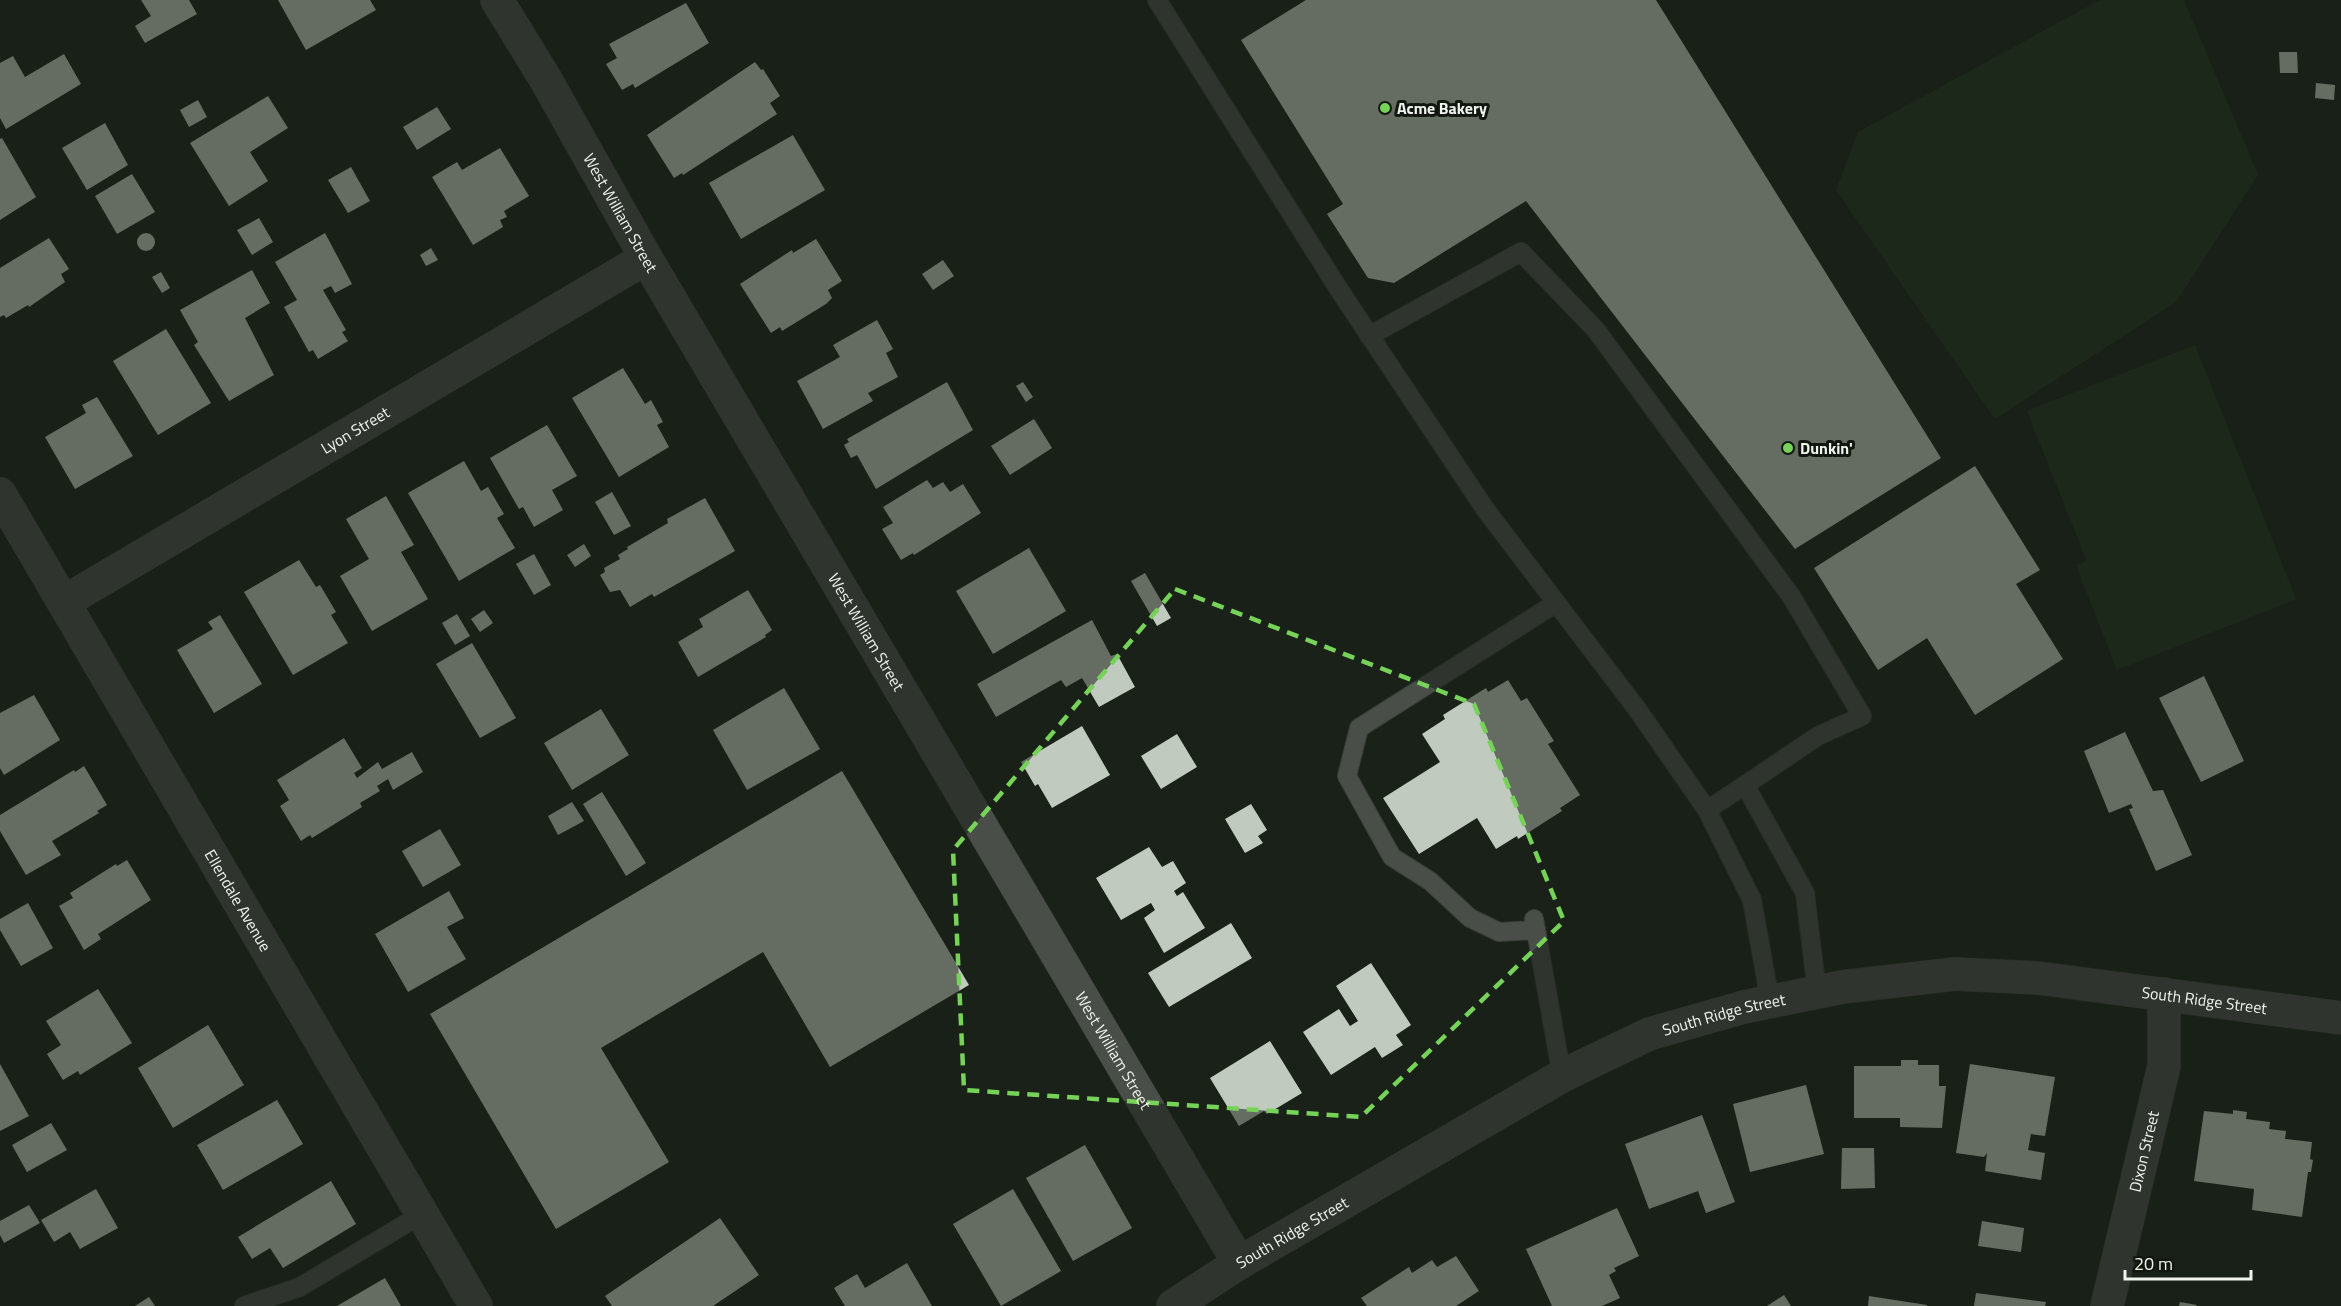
<svg xmlns="http://www.w3.org/2000/svg" width="2341" height="1306" font-family="'Titillium Web',sans-serif">
	<style>
		.green { fill: #20321b }
		.building { fill: #c1cabe }
		.lines { fill: none; stroke-linecap: round; stroke-linejoin: round }
		.service-casing { stroke: #383f36; stroke-width: 20 }
		.minor-casing { stroke: #383f36; stroke-width: 34 }
		.tertiary-casing { stroke: #383f36; stroke-width: 34 }
		.service { stroke: #4a4e49; stroke-width: 18 }
		.minor { stroke: #4a4e49; stroke-width: 33 }
		.tertiary { stroke: #4a4e49; stroke-width: 33 }
		.marked { fill: none; stroke: #77d259; stroke-width: 4.5; stroke-dasharray: 12 8; stroke-linejoin: round }
		.poi-dot { fill: #77d259; stroke: #11170f; stroke-width: 2 }
		.labels { text-anchor: middle; stroke-width: 6; stroke-linejoin: round; paint-order: stroke }
		.poi-label { font-size: 16px; font-weight: bold; fill: #eff4ee; stroke: #11170f; text-anchor: start }
		.street-label { font-size: 16px; fill: #eff4ee; stroke: #11170f }
	</style>
	<rect width="100%" height="100%" fill="#1a2118"/>
	<g class="green">
		<polygon points="2100,0 2184,0 2258,175 2176,302 1995,419 1836,190 1858,132"/>
		<polygon points="2195,345 2296,599 2117,670 2076,565 2087,561 2027,411"/>
	</g>
	<g class="building">
		<polygon points="141,0 189,0 197,14 145,43 135,26 151,16"/>
		<polygon points="278,0 370,0 376,10 306,50"/>
		<polygon points="1306,0 1656,0 1941,458 1795,549 1526,201 1394,283 1368,278 1327,214 1343,204 1241,40"/>
		<polygon points="686,3 709,43 635,88 633,84 622,90 606,64 617,58 609,44"/>
		<polygon points="2279,52 2297,52 2298,73 2280,73"/>
		<polygon points="64,54 81,84 6,129 0,118 0,63 13,56 25,77"/>
		<polygon points="755,62 761,70 763,69 780,96 770,103 777,114 683,175 682,173 674,178 647,135"/>
		<polygon points="2316,83 2335,85 2334,100 2315,98"/>
		<polygon points="268,96 288,128 250,152 268,181 229,206 190,143"/>
		<polygon points="198,100 207,117 189,127 180,110"/>
		<polygon points="437,107 451,129 417,150 403,127"/>
		<polygon points="105,123 128,165 87,190 62,148"/>
		<polygon points="793,135 825,190 741,239 709,183"/>
		<polygon points="2,138 36,197 0,220 0,139"/>
		<polygon points="500,148 529,196 504,211 507,217 500,220 503,227 473,245 432,177 457,162 462,170"/>
		<polygon points="351,167 370,201 348,213 328,180"/>
		<polygon points="132,174 155,212 117,234 95,196"/>
		<polygon points="259,218 273,242 252,255 237,230"/>
		<circle cx="146" cy="242" r="9"/>
		<polygon points="325,233 352,284 335,293 331,286 323,290 346,330 342,332 348,341 318,359 313,350 309,352 284,307 297,300 275,262"/>
		<polygon points="49,238 69,269 61,274 65,282 29,307 28,305 6,318 4,315 0,317 0,268"/>
		<polygon points="816,239 842,281 828,290 832,298 826,304 782,331 780,327 771,333 740,284 792,250 793,253"/>
		<polygon points="431,248 438,260 426,266 420,255"/>
		<polygon points="943,260 954,276 933,290 922,274"/>
		<polygon points="252,270 270,303 245,318 274,375 229,401 194,345 198,342 180,310"/>
		<polygon points="161,272 170,288 162,293 152,277"/>
		<polygon points="877,320 893,349 886,353 898,377 868,393 873,401 823,429 797,381 840,357 833,345"/>
		<polygon points="166,329 211,403 158,435 113,361"/>
		<polygon points="623,368 645,404 651,400 663,422 657,425 669,447 619,477 572,398"/>
		<polygon points="947,382 973,430 876,489 857,455 851,458 844,445 849,442 847,439"/>
		<polygon points="1023,382 1033,397 1026,402 1016,386"/>
		<polygon points="97,397 133,456 75,489 45,437 86,413 82,405"/>
		<polygon points="1034,419 1052,448 1010,475 991,446"/>
		<polygon points="547,425 577,476 552,490 563,510 534,527 523,507 519,509 490,458"/>
		<polygon points="464,461 481,491 488,487 504,514 497,518 515,548 459,581 408,493"/>
		<polygon points="1975,466 2040,570 2016,584 2063,659 1975,715 1927,638 1878,670 1814,568"/>
		<polygon points="927,480 933,488 943,482 950,492 963,484 981,513 914,555 913,553 901,560 882,529 893,523 883,507"/>
		<polygon points="612,492 631,526 614,535 595,502"/>
		<polygon points="386,496 414,545 401,552 428,599 372,631 340,576 369,559 346,519"/>
		<polygon points="705,498 735,551 654,597 652,594 630,607 620,590 610,592 600,575 605,572 604,568 620,559 618,555 628,549 627,547 668,523 667,519"/>
		<polygon points="584,544 591,556 575,567 567,555"/>
		<polygon points="1029,548 1066,611 993,654 956,591"/>
		<polygon points="534,554 551,585 534,595 516,564"/>
		<polygon points="299,560 316,587 320,585 336,612 331,615 348,643 293,675 244,592"/>
		<polygon points="1145,573 1171,618 1157,626 1131,581"/>
		<polygon points="748,590 772,630 765,635 766,637 698,677 678,642 703,627 699,619"/>
		<polygon points="484,610 493,623 480,632 471,619"/>
		<polygon points="457,614 470,636 455,645 442,623"/>
		<polygon points="220,615 262,684 214,713 177,650 213,629 208,622"/>
		<polygon points="1092,620 1111,656 1117,654 1135,687 1099,707 1082,678 1066,687 1061,680 996,717 977,684"/>
		<polygon points="472,643 516,718 480,738 436,664"/>
		<polygon points="2204,676 2244,761 2201,782 2159,698"/>
		<polygon points="1508,680 1521,701 1527,698 1554,741 1548,744 1580,795 1560,808 1562,811 1518,839 1517,836 1496,849 1477,818 1419,854 1383,798 1440,762 1422,734 1445,719 1443,715 1486,688 1488,692"/>
		<polygon points="784,688 820,749 747,790 713,730"/>
		<polygon points="34,695 60,740 4,775 0,768 0,713"/>
		<polygon points="601,709 629,755 572,790 544,743"/>
		<polygon points="1082,726 1110,775 1052,808 1038,784 1035,786 1021,762"/>
		<polygon points="2125,732 2153,791 2163,790 2192,855 2156,871 2129,809 2133,808 2131,804 2109,813 2084,751"/>
		<polygon points="1177,734 1197,767 1161,789 1141,756"/>
		<polygon points="344,738 362,768 354,773 357,778 378,762 382,769 412,752 423,772 393,790 388,779 377,786 380,791 360,803 362,807 312,838 310,835 301,841 280,806 289,800 277,780"/>
		<polygon points="84,766 107,805 97,811 99,813 52,841 61,855 26,875 0,831 0,815 74,770 75,772"/>
		<polygon points="842,771 969,985 830,1067 763,952 601,1048 669,1162 556,1229 430,1014"/>
		<polygon points="602,792 646,863 626,876 583,804"/>
		<polygon points="572,802 584,821 558,835 548,816"/>
		<polygon points="1251,804 1267,830 1258,836 1263,843 1245,853 1225,819"/>
		<polygon points="440,829 461,865 423,887 402,851"/>
		<polygon points="1149,847 1162,867 1173,861 1186,883 1174,891 1177,896 1183,892 1205,928 1164,953 1144,918 1155,910 1151,903 1121,920 1096,878"/>
		<polygon points="127,860 151,900 98,934 101,939 84,950 59,906 73,898 70,893 116,864 117,866"/>
		<polygon points="449,891 464,918 447,927 466,959 408,992 375,934"/>
		<polygon points="28,903 53,948 21,966 0,930 0,919"/>
		<polygon points="1231,923 1252,958 1169,1007 1148,973"/>
		<polygon points="1371,963 1411,1025 1396,1035 1403,1045 1382,1058 1375,1047 1331,1075 1303,1032 1339,1009 1350,1026 1358,1021 1336,986"/>
		<polygon points="98,989 132,1043 80,1075 78,1071 63,1080 47,1054 61,1045 46,1021"/>
		<polygon points="208,1025 244,1085 173,1128 138,1068"/>
		<polygon points="1270,1041 1302,1093 1267,1114 1264,1111 1239,1126 1210,1078"/>
		<polygon points="1901,1060 1918,1060 1918,1065 1939,1065 1939,1086 1946,1086 1942,1128 1900,1127 1900,1118 1854,1118 1854,1066 1901,1066"/>
		<polygon points="0,1064 29,1116 0,1131"/>
		<polygon points="1970,1064 2055,1077 2045,1136 2031,1134 2028,1150 2045,1153 2041,1180 1985,1171 1987,1153 1984,1157 1956,1153"/>
		<polygon points="1806,1085 1824,1154 1750,1172 1733,1104"/>
		<polygon points="277,1100 303,1144 223,1190 197,1145"/>
		<polygon points="2233,1110 2247,1112 2246,1119 2270,1122 2269,1129 2286,1131 2285,1139 2312,1142 2310,1159 2313,1160 2311,1172 2308,1172 2302,1217 2252,1210 2254,1189 2194,1181 2204,1111 2233,1114"/>
		<polygon points="1702,1115 1735,1202 1706,1213 1698,1191 1649,1209 1625,1144"/>
		<polygon points="51,1123 67,1150 27,1172 12,1145"/>
		<polygon points="1085,1145 1132,1228 1073,1261 1026,1178"/>
		<polygon points="1842,1148 1874,1148 1875,1188 1841,1189"/>
		<polygon points="331,1181 356,1224 283,1268 270,1248 252,1259 238,1237"/>
		<polygon points="96,1189 118,1228 80,1249 70,1232 54,1242 41,1220"/>
		<polygon points="1013,1189 1061,1271 1001,1306 953,1224"/>
		<polygon points="29,1205 40,1223 4,1243 0,1235 0,1221"/>
		<polygon points="1617,1208 1639,1256 1614,1268 1616,1271 1609,1275 1620,1298 1602,1306 1552,1306 1526,1249"/>
		<polygon points="720,1218 759,1275 713,1306 612,1306 605,1296"/>
		<polygon points="1982,1221 2024,1228 2021,1252 1978,1246"/>
		<polygon points="1456,1256 1479,1291 1456,1306 1367,1306 1361,1298 1409,1267 1412,1273 1432,1260 1437,1267"/>
		<polygon points="907,1263 932,1306 845,1306 834,1288 857,1274 865,1288"/>
		<polygon points="385,1278 401,1306 337,1306"/>
		<polygon points="1976,1293 2046,1302 2045,1306 1974,1306"/>
		<polygon points="1784,1295 1791,1306 1767,1306"/>
		<polygon points="1869,1296 1927,1305 1927,1306 1868,1306"/>
		<polygon points="149,1297 155,1306 135,1306"/>
		<polygon points="2180,1302 2197,1305 2196,1306 2179,1306"/>
	</g>
	<g class="lines">
		<g class="service-casing">
			<g id="service">
				<polyline points="1157,0 1338,288 1485,509 1637,709 1707,810"/>
				<polyline points="1369,336 1521,252 1596,330 1791,596 1862,716 1818,736 1745,785"/>
				<polyline points="1534,919 1562,1076"/>
				<polyline points="1536,930 1499,932 1470,918 1430,881 1392,857 1347,776 1359,728 1556,603"/>
				<polyline points="1770,1001 1752,900 1707,810 1745,785 1805,893 1817,992"/>
				<polyline points="244,1306 300,1287 422,1214"/>
			</g>
		</g>
		<g class="minor-casing">
			<g id="minor">
				<path id="s1" d="M64,602l582,-344"/>
				<path id="s2" d="M2107,1306l57,-240v-72"/>
			</g>
		</g>
		<g class="tertiary-casing">
			<g id="tertiary">
				<path id="s3" d="M497,0l49,80 100,178 593,1005"/>
				<path id="s4" d="M0,494l476,812"/>
				<path id="s5" d="M1173,1306l66,-43 323,-187 87,-42 95,-27 98,-20 113,-13 83,4 303,40"/>
			</g>
		</g>
		<use href="#service" class="service"/>
		<use href="#minor" class="minor"/>
		<use href="#tertiary" class="tertiary"/>
	</g>
	<path d="M0 0H2341V1306H0ZM1175,589l299,115 90,217 -203,196 -397,-27 -11,-240z" fill="#1a2118" fill-opacity=".55" fill-rule="evenodd"/>
	<path class="marked" d="M1175,589l299,115 90,217 -203,196 -397,-27 -11,-240z"/>
	<g class="poi-dot">
		<circle cx="1385" cy="108" r="6"/>
		<circle cx="1788" cy="448" r="6"/>
	</g>
	<g class="labels">
		<g class="poi-label">
			<text x="1397" y="114">Acme Bakery</text>
			<text x="1800" y="454">Dunkin'</text>
		</g>
		<g class="street-label">
			<text dy="6" stroke="none"><textPath href="#s3" startOffset="246">West William Street</textPath></text>
			<text dy="6" stroke="none"><textPath href="#s1" startOffset="338">Lyon Street</textPath></text>
			<text dy="6" stroke="none"><textPath href="#s3" startOffset="732">West William Street</textPath></text>
			<text dy="6" stroke="none"><textPath href="#s4" startOffset="471">Ellendale Avenue</textPath></text>
			<text dy="6" stroke="none"><textPath href="#s5" startOffset="1112">South Ridge Street</textPath></text>
			<text dy="6" stroke="none"><textPath href="#s5" startOffset="626">South Ridge Street</textPath></text>
			<text dy="6" stroke="none"><textPath href="#s3" startOffset="1218">West William Street</textPath></text>
			<text dy="6" stroke="none"><textPath href="#s2" startOffset="159">Dixon Street</textPath></text>
			<text dy="6" stroke="none"><textPath href="#s5" startOffset="140">South Ridge Street</textPath></text>
		</g>
	</g>
	<path d="M2125 1270v9h126v-9" fill="none" stroke="#eff4ee" stroke-width="3"/>
	<text x="2134" y="1270" font-size="18" fill="#eff4ee" stroke="#11170f" stroke-width="4.5" paint-order="stroke">20 m</text>
</svg>
